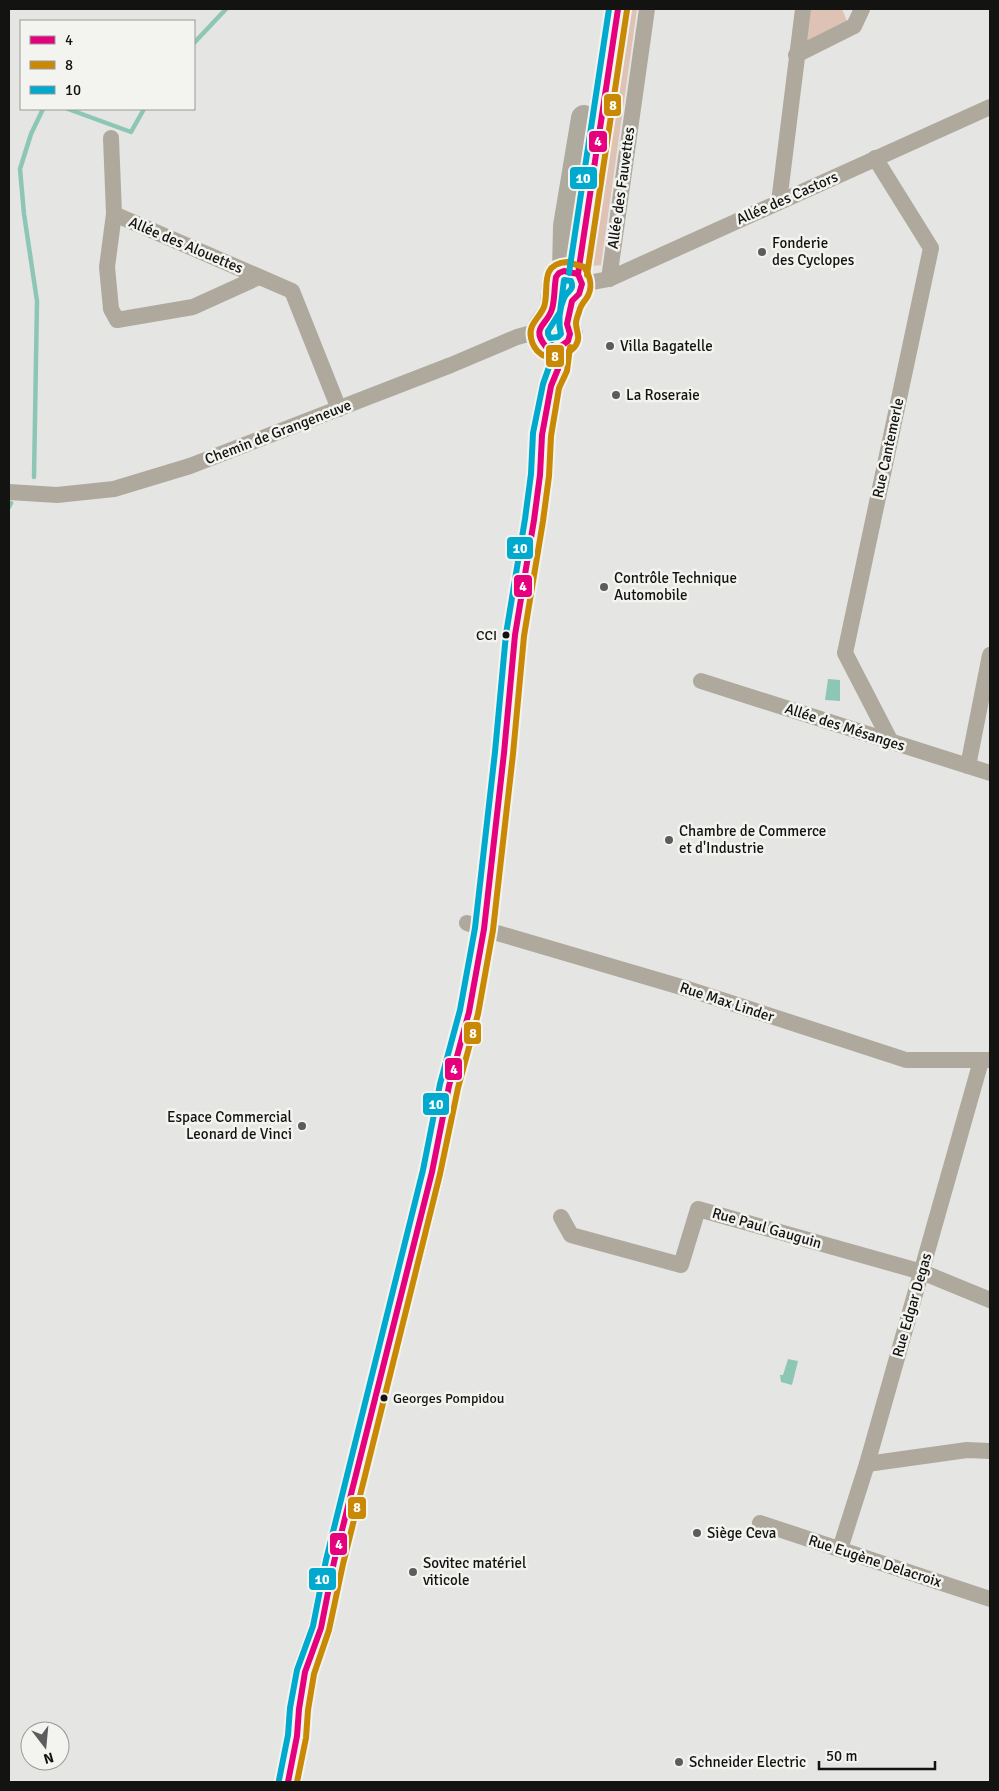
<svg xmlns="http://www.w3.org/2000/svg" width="999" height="1791" font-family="Signika,sans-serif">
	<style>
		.green { fill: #dec2b4 }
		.water { fill: #8ec6b6 }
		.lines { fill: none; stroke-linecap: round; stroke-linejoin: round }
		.stream { stroke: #8ec6b6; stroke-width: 4.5 }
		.street { stroke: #afa99d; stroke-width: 16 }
		.primary { stroke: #afaa9e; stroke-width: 26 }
		.bus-1-casing { stroke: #f3f3f0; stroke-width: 10 }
		.bus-2-casing { stroke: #f3f3f0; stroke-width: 10 }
		.bus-3-casing { stroke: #f3f3f0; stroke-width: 10 }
		.bus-1 { stroke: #e5007d; stroke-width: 6 }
		.bus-2 { stroke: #c98904; stroke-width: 6 }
		.bus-3 { stroke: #00a9ce; stroke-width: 6 }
		.poi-dot { fill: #5c5c5c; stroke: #f3f3f0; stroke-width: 2 }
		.bus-dot { fill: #131312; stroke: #f3f3f0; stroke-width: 2 }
		.labels { text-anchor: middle; stroke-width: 5; stroke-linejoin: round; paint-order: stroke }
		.bus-label { font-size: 14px; fill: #131312; stroke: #f3f3f0; text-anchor: end }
		.street-label { font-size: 15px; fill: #131312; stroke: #f3f3f0 }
		.poi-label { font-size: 15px; fill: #131312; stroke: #f3f3f0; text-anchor: start }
		.line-badge { stroke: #f3f3f0; stroke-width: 2 }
		.badge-label { font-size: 14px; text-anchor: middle; font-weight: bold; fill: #fff }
	</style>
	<rect width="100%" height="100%" fill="#e5e5e4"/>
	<g class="green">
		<polygon points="628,9 637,9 601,265 593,266 587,261"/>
		<polygon points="809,9 842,9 847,21 804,44"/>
	</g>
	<g class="water">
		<polygon points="828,679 840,680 840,701 825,700"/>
		<polygon points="788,1359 798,1361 792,1385 781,1382 780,1375 783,1375"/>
	</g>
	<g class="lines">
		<g class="stream">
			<polyline points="194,43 226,9"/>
			<polyline points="68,109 131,132 144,109"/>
			<polyline points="34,477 37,301 24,214 20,169 31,134 43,109"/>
			<polyline points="9,507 11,503"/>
		</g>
		<g class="street">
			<polyline points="796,55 854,26 862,9"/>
			<polyline points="111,138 114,214 292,291 339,409"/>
			<polyline points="875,158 931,248 845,653 891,742"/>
			<polyline points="779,202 803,9"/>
			<polyline points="114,214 107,267 111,309 117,320 193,307 259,277"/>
			<polyline points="609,279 647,9"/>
			<polyline points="582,284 609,279 990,107"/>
			<polyline points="9,492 57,495 114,489 190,466 451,365 517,337 539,331"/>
			<polyline points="701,681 990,773"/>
			<polyline points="968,766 990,655"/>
			<polyline points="467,923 487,930 688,989 906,1060 990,1060"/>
			<polyline points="561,1217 571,1235 681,1265 698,1209 922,1272 990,1300"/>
			<polyline points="867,1464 967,1450 990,1451"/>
			<polyline points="760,1523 990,1599"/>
			<polyline points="840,1549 867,1464 981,1061"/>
		</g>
		<g class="primary">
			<polyline points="565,271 566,226 584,118"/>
			<polyline points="578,274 618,9"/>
			<path d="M288,1782l9,-46 2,-27 6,-37 16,-44 13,-66 98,-390 17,-86 20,-74 15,-83 20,-176 11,-118 19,-115 6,-45 2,-40 9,-49 7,-17 3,-23 7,-5 2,-7 -3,-10 5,-23 7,-7 3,-10 -4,-10c-6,-3 -16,-5 -21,1 -3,4 -3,27 -5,35 -3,8 -13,14 -13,23 0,6 3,9 7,14l15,-1"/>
		</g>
		<g class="bus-1-casing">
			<g id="bus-1">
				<path d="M564,271l14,3 4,10 -3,10 -7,7 -5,23 3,10 -2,7 -7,5 -15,1c-16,-20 1,-21 6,-38 3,-10 2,-21 4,-32l3,-4z"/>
				<polyline points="578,274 618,9"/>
				<polyline points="288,1782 297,1736 299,1709 305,1672 321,1628 334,1562 432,1172 449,1086 469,1012 484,929 504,753 515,635 534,520 540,475 542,435 551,386 558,369 561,346"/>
			</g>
		</g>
		<g class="bus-2-casing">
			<g id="bus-2">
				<path d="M567,262l17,5c7,10 9,22 2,32 -4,5 -6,7 -7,13 -1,3 -3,8 -3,11 0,8 5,14 0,22 -5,9 -27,15 -35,9 -5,-3 -9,-10 -10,-16 -3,-14 8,-19 13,-31 6,-17 -6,-43 23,-45z"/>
				<polyline points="587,275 627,10"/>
				<polyline points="297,1782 306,1738 308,1710 314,1674 329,1630 343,1564 440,1174 458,1088 478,1014 493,930 513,754 524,636 543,521 549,476 551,436 559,388 567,371 570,347"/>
			</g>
		</g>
		<g class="bus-3-casing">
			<g id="bus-3">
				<polyline points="569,273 609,9"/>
				<path d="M564,280l7,1c4,9 -4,10 -7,17 -5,11 -6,25 -3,36l-3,3 -8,1 -2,-4v-3l12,-19z"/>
				<polyline points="279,1780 288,1735 290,1708 297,1670 313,1626 326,1560 423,1170 440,1084 460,1010 475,928 495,752 506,634 525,519 531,474 533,433 543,384 549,367 552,345"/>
			</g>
		</g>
		<use href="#bus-1" class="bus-1"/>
		<use href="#bus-2" class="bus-2"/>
		<use href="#bus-3" class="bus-3"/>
	</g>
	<g class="poi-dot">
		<circle cx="762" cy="252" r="5"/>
		<circle cx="610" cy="346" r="5"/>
		<circle cx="616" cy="395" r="5"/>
		<circle cx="604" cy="587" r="5"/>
		<circle cx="669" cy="840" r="5"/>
		<circle cx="302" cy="1126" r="5"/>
		<circle cx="697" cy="1533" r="5"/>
		<circle cx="413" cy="1572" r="5"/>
		<circle cx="679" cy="1762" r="5"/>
	</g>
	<g class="bus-dot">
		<circle cx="506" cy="635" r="4.5"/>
		<circle cx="384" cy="1398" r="4.5"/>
	</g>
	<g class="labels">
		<g class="bus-label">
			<text x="497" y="640">CCI</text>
			<text x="393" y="1403" text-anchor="start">Georges Pompidou</text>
		</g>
		<g class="street-label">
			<text transform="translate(621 188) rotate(-82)" y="5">Allée des Fauvettes</text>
			<text transform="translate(787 198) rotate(-24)" y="5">Allée des Castors</text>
			<text transform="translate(186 245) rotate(23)" y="5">Allée des Alouettes</text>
			<text transform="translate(278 432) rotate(-21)" y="5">Chemin de Grangeneuve</text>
			<text transform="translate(888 448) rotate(-78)" y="5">Rue Cantemerle</text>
			<text transform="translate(845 727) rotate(18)" y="5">Allée des Mésanges</text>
			<text transform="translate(727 1002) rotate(18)" y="5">Rue Max Linder</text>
			<text transform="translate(767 1228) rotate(16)" y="5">Rue Paul Gauguin</text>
			<text transform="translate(912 1305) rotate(-74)" y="5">Rue Edgar Degas</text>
			<text transform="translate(875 1561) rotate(18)" y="5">Rue Eugène Delacroix</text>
		</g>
		<g class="poi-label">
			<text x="772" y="248">Fonderie<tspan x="772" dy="17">des Cyclopes</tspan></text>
			<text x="620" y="351">Villa Bagatelle</text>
			<text x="626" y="400">La Roseraie</text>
			<text x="614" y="583">Contrôle Technique<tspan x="614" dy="17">Automobile</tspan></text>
			<text x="679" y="836">Chambre de Commerce<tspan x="679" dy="17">et d'Industrie</tspan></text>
			<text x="292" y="1122" text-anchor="end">Espace Commercial<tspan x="292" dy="17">Leonard de Vinci</tspan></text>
			<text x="707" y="1538">Siège Ceva</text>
			<text x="423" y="1568">Sovitec matériel<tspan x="423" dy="17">viticole</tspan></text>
			<text x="689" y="1767">Schneider Electric</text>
		</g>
	</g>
	<g class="line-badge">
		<rect x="603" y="93" width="19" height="24" rx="5" fill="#c98904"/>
		<rect x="588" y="130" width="20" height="23" rx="5" fill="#e5007d"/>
		<rect x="569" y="166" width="29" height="24" rx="5" fill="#00a9ce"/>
		<rect x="545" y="344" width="20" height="24" rx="5" fill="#c98904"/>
		<rect x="506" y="536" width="28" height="24" rx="5" fill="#00a9ce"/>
		<rect x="513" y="574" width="20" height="24" rx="5" fill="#e5007d"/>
		<rect x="463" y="1021" width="19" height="24" rx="5" fill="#c98904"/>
		<rect x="444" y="1057" width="19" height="24" rx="5" fill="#e5007d"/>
		<rect x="422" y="1092" width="28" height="24" rx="5" fill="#00a9ce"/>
		<rect x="347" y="1496" width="20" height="24" rx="5" fill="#c98904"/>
		<rect x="329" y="1532" width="19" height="24" rx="5" fill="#e5007d"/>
		<rect x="308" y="1567" width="29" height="24" rx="5" fill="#00a9ce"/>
	</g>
	<g class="badge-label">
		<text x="613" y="110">8</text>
		<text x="598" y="146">4</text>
		<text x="583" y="183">10</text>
		<text x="555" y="361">8</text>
		<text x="520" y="553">10</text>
		<text x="523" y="591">4</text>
		<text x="473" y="1038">8</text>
		<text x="454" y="1074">4</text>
		<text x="436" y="1109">10</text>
		<text x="357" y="1512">8</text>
		<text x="339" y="1549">4</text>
		<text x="322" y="1584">10</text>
	</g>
	<rect width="999" height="1791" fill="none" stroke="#131312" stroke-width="20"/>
	<rect x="20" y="20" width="175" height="90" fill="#f3f3f0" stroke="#999997"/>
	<rect x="30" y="36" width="25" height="8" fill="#e5007d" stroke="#999997"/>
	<text x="65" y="45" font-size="15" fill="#131312">4</text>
	<rect x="30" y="61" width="25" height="8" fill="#c98904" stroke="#999997"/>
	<text x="65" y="70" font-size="15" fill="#131312">8</text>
	<rect x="30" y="86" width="25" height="8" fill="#00a9ce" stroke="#999997"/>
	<text x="65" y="95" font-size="15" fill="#131312">10</text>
	<g transform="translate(45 1746) rotate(164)"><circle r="24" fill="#f3f3f0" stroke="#999997"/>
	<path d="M0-4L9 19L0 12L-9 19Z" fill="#5c5c5c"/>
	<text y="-8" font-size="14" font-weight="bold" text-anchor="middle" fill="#131312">N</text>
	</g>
	<path d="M819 1761v8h116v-8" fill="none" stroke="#131312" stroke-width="2.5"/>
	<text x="826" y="1761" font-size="15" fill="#131312" stroke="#f3f3f0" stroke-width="4" paint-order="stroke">50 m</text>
</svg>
